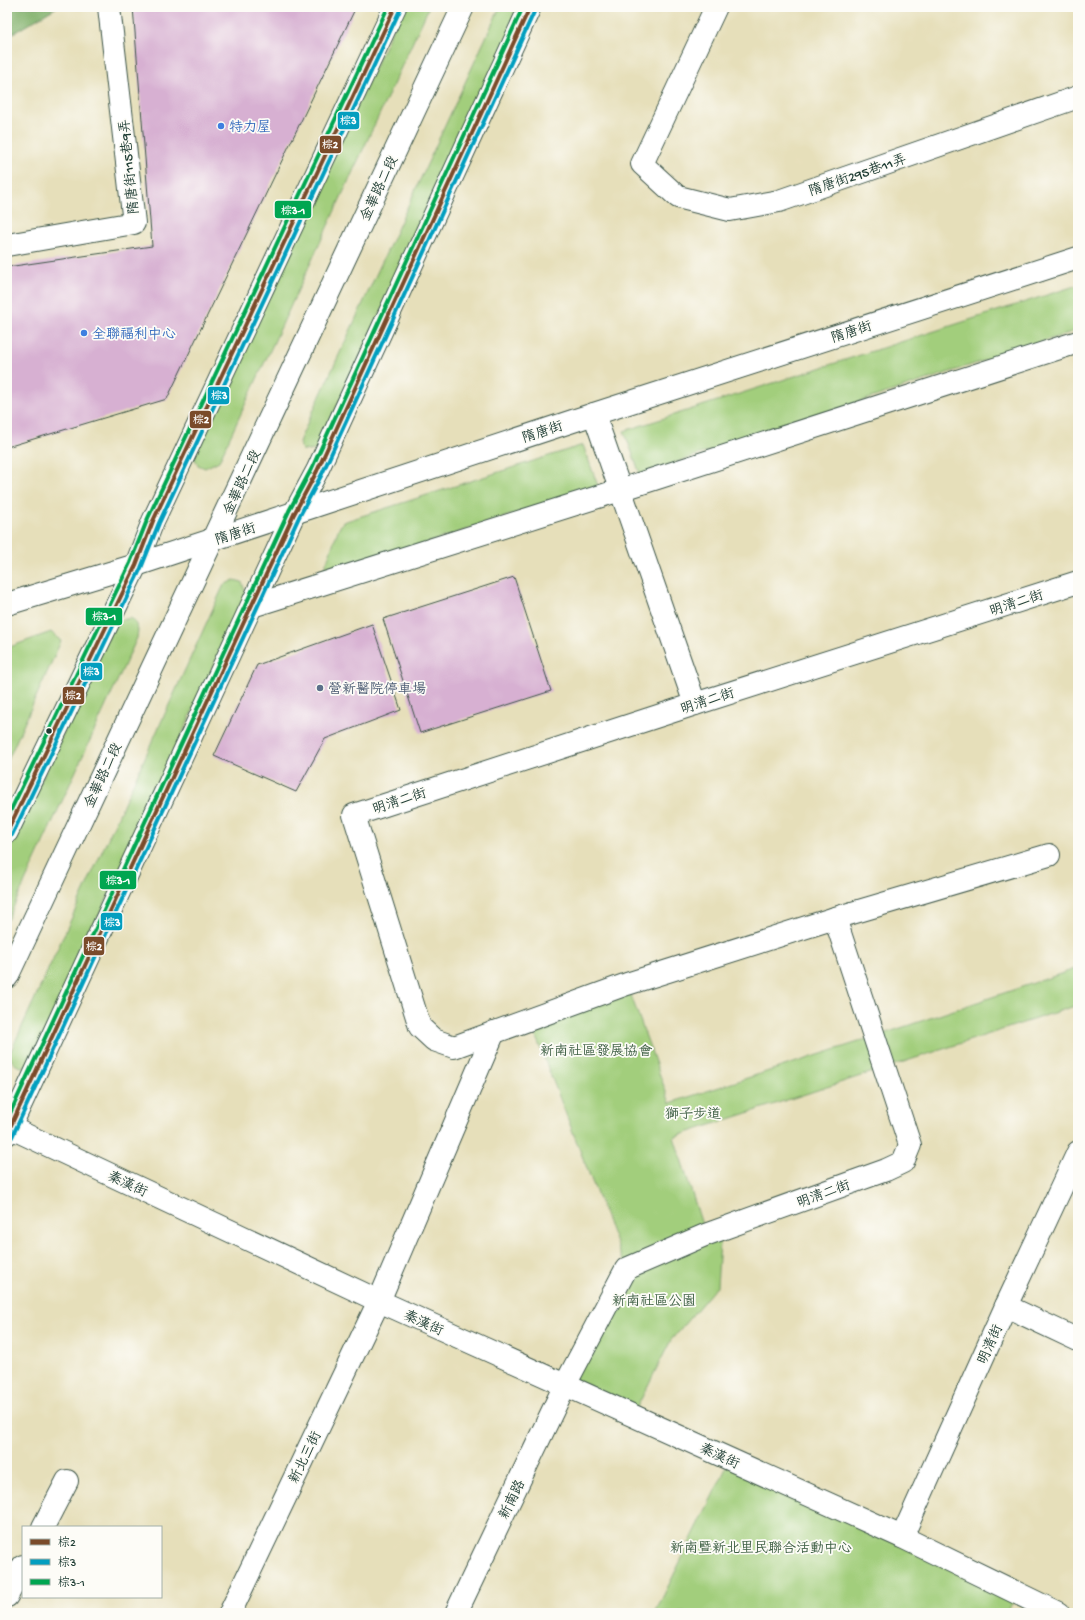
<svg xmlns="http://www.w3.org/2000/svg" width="1085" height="1620" font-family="'Gochi Hand','LXGW WenKai TC',sans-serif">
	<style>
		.green { fill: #a2ce7b; stroke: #608658 }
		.forest { fill: #81b16b; stroke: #507750 }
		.building { fill: #d7b0d2 }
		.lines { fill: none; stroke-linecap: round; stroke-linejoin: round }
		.minor-casing { stroke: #3d5548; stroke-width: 24 }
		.minor { stroke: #fff; stroke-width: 22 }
		.bus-1-casing { stroke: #fdfcf7; stroke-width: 7 }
		.bus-2-casing { stroke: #fdfcf7; stroke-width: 7 }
		.bus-3-casing { stroke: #fdfcf7; stroke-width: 7 }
		.bus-1 { stroke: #7a4b2a; stroke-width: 4 }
		.bus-2 { stroke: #039ebf; stroke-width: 4 }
		.bus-3 { stroke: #00a651; stroke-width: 4 }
		.shop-dot { fill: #3f7fe0; stroke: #fdfcf7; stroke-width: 1.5 }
		.service-dot { fill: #5c6f8a; stroke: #fdfcf7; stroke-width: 1.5 }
		.bus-dot { fill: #1f3d34; stroke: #fdfcf7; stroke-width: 1.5 }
		.labels { text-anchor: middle; stroke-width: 3.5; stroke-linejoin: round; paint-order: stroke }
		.shop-label { font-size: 14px; fill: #366cbe; stroke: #fdfcf7; text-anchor: start }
		.street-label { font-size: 14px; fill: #1f3d34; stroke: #fdfcf7 }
		.service-label { font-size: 14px; fill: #4e5e75; stroke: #fdfcf7; text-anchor: start }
		.park-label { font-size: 14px; fill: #406146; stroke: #fdfcf7 }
		.line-badge { stroke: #fdfcf7; stroke-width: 1.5 }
		.badge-label { font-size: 11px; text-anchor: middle; font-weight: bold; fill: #fff }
	</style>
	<rect width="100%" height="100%" fill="#fdfcf7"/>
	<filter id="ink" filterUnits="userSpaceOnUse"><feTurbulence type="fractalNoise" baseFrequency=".025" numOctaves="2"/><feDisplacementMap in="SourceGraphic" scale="8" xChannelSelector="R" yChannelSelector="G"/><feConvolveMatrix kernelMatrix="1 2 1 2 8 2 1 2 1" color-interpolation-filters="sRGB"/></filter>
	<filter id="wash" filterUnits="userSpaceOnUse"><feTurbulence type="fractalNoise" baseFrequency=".012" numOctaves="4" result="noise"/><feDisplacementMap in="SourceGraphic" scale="16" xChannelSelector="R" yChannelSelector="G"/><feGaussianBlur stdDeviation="0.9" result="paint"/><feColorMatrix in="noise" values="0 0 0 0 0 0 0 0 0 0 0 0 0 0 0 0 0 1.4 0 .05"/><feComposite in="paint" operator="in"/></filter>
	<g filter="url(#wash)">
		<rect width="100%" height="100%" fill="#e6dfba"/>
		<g class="green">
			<polygon points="403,7 429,7 219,461 205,468 198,465 194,457"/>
			<polygon points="500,7 523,7 317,449 310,451 302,450 299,442 301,437"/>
			<polygon points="1078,285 1078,330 640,474 624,431"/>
			<polygon points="583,445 598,486 321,578 338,530 343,522"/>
			<path d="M234,580l8,2 4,12 -216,473c-11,2 -20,-3 -20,-14l211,-462 3,-6z"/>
			<polygon points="130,618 134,620 138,630 137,638 7,921 7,854 113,627 118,621"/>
			<polygon points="51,632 61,641 7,762 7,648"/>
			<polygon points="1078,968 1078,1005 674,1137 705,1234 721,1229 717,1286 671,1340 633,1415 565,1385 626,1269 529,1019 627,984 670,1103 874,1037"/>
			<polygon points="730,1460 1019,1595 1005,1613 655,1613"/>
		</g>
		<polygon class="forest" points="7,7 57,7 7,37"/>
		<g id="blocks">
			<g class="building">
				<polygon points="133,7 356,7 167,399 7,447 7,267 152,246"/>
				<polygon points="514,577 551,691 420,733 383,619"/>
				<polygon points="372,624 401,710 325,739 296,792 214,756 257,665"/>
			</g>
		</g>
	</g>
	<g filter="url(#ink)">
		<use href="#blocks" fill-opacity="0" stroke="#3d5548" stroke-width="1"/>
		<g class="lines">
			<g class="minor-casing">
				<g id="minor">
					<polyline points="716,7 642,164 678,197 730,210 779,201 1078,97"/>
					<polyline points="7,245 134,223 109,7"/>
					<polyline points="594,414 695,704"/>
					<polyline points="7,604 136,565 594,414 1078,258"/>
					<polyline points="252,606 620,490 1078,342"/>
					<polyline points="7,832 136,565 153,521 395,7"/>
					<polyline points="1049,855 835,918 627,984 454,1047 434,1040 420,1027 354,815 695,704 1078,582"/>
					<polyline points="7,977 463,7"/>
					<polyline points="7,1126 379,1301 902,1537 1058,1613"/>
					<polyline points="7,1134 294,514 317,471 530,7"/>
					<polyline points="1006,1306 1078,1340"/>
					<polyline points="43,1527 67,1481"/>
					<polyline points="902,1537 1006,1306 1078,1152"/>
					<polyline points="7,1596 23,1566"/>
					<polyline points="230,1613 379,1301 494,1032"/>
					<polyline points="456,1613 565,1385 626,1269 705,1235 886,1170 903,1162 910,1145 835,918"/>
				</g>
			</g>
			<use href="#minor" class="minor"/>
			<g class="bus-1-casing">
				<g id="bus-1">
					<polyline points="7,832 136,565 153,521 395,7"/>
					<polyline points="7,1134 294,514 317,471 530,7"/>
				</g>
			</g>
			<g class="bus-2-casing">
				<g id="bus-2">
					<polyline points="12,835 141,568 159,523 400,10"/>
					<polyline points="12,1137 299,517 322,474 535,10"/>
				</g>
			</g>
			<g class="bus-3-casing">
				<g id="bus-3">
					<polyline points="7,818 130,563 148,518 388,7"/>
					<polyline points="7,1120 289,511 312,468 523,7"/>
				</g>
			</g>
			<use href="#bus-1" class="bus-1"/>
			<use href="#bus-2" class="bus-2"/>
			<use href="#bus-3" class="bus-3"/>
		</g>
	</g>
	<g class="shop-dot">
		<circle cx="221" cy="126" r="4"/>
		<circle cx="84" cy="333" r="4"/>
	</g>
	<circle class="service-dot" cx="320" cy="688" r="4"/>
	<circle class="bus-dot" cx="49" cy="731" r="3.5"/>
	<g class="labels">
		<g class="shop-label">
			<text x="229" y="131">特力屋</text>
			<text x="92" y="338">全聯福利中心</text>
		</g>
		<g class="street-label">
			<text transform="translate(128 167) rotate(-96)" y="5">隋唐街115巷9弄</text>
			<text transform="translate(857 174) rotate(-19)" y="5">隋唐街295巷11弄</text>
			<text transform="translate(378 188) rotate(-65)" y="5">金華路二段</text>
			<text transform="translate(851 331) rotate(-18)" y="5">隋唐街</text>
			<text transform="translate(542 431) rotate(-18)" y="5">隋唐街</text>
			<text transform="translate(241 482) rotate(-65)" y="5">金華路二段</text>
			<text transform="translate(235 533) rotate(-18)" y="5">隋唐街</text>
			<text transform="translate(1016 602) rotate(-18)" y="5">明清二街</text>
			<text transform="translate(707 700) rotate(-18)" y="5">明清二街</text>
			<text transform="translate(102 775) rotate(-65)" y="5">金華路二段</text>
			<text transform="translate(399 800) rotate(-18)" y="5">明清二街</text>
			<text transform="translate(128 1183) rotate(25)" y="5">秦漢街</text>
			<text transform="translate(823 1193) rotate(-20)" y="5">明清二街</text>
			<text transform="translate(424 1322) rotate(24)" y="5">秦漢街</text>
			<text transform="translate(989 1344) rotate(-66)" y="5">明清街</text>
			<text transform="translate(720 1455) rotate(25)" y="5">秦漢街</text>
			<text transform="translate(304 1457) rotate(-64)" y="5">新北三街</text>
			<text transform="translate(511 1499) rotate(-64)" y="5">新南路</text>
		</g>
		<g class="service-label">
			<text x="328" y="693">營新醫院停車場</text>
		</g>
		<g class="park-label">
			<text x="596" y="1055">新南社區發展協會</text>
			<text x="693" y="1118">獅子步道</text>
			<text x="654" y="1305">新南社區公園</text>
			<text x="761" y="1552">新南暨新北里民聯合活動中心</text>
		</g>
	</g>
	<g class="line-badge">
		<rect x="337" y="111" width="23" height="19" rx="4" fill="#039ebf"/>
		<rect x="319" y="135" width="23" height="19" rx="4" fill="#7a4b2a"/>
		<rect x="274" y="200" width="38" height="19" rx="4" fill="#00a651"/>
		<rect x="207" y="386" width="23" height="19" rx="4" fill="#039ebf"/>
		<rect x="189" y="410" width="23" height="19" rx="4" fill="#7a4b2a"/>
		<rect x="85" y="607" width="38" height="19" rx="4" fill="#00a651"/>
		<rect x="80" y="662" width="23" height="19" rx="4" fill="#039ebf"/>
		<rect x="62" y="686" width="23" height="19" rx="4" fill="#7a4b2a"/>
		<rect x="99" y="870" width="38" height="20" rx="4" fill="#00a651"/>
		<rect x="100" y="912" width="23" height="19" rx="4" fill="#039ebf"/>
		<rect x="83" y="936" width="22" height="20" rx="4" fill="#7a4b2a"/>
	</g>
	<g class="badge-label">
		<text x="348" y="124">棕3</text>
		<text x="330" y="148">棕2</text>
		<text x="293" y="214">棕3-1</text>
		<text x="219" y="399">棕3</text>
		<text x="201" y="423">棕2</text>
		<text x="104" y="620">棕3-1</text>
		<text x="91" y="675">棕3</text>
		<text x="73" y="699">棕2</text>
		<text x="118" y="884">棕3-1</text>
		<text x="112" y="926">棕3</text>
		<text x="94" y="950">棕2</text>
	</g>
	<rect width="1085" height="1620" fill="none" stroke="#fdfcf7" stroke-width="24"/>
	<rect x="22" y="1526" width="140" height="72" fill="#fdfcf7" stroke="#a4b0a9"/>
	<rect x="30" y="1539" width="20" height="6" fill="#7a4b2a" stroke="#a4b0a9"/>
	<text x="58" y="1546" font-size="12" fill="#1f3d34">棕2</text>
	<rect x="30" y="1559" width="20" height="6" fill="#039ebf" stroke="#a4b0a9"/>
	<text x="58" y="1566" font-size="12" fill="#1f3d34">棕3</text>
	<rect x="30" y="1579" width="20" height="6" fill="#00a651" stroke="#a4b0a9"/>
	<text x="58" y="1586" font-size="12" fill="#1f3d34">棕3-1</text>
</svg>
